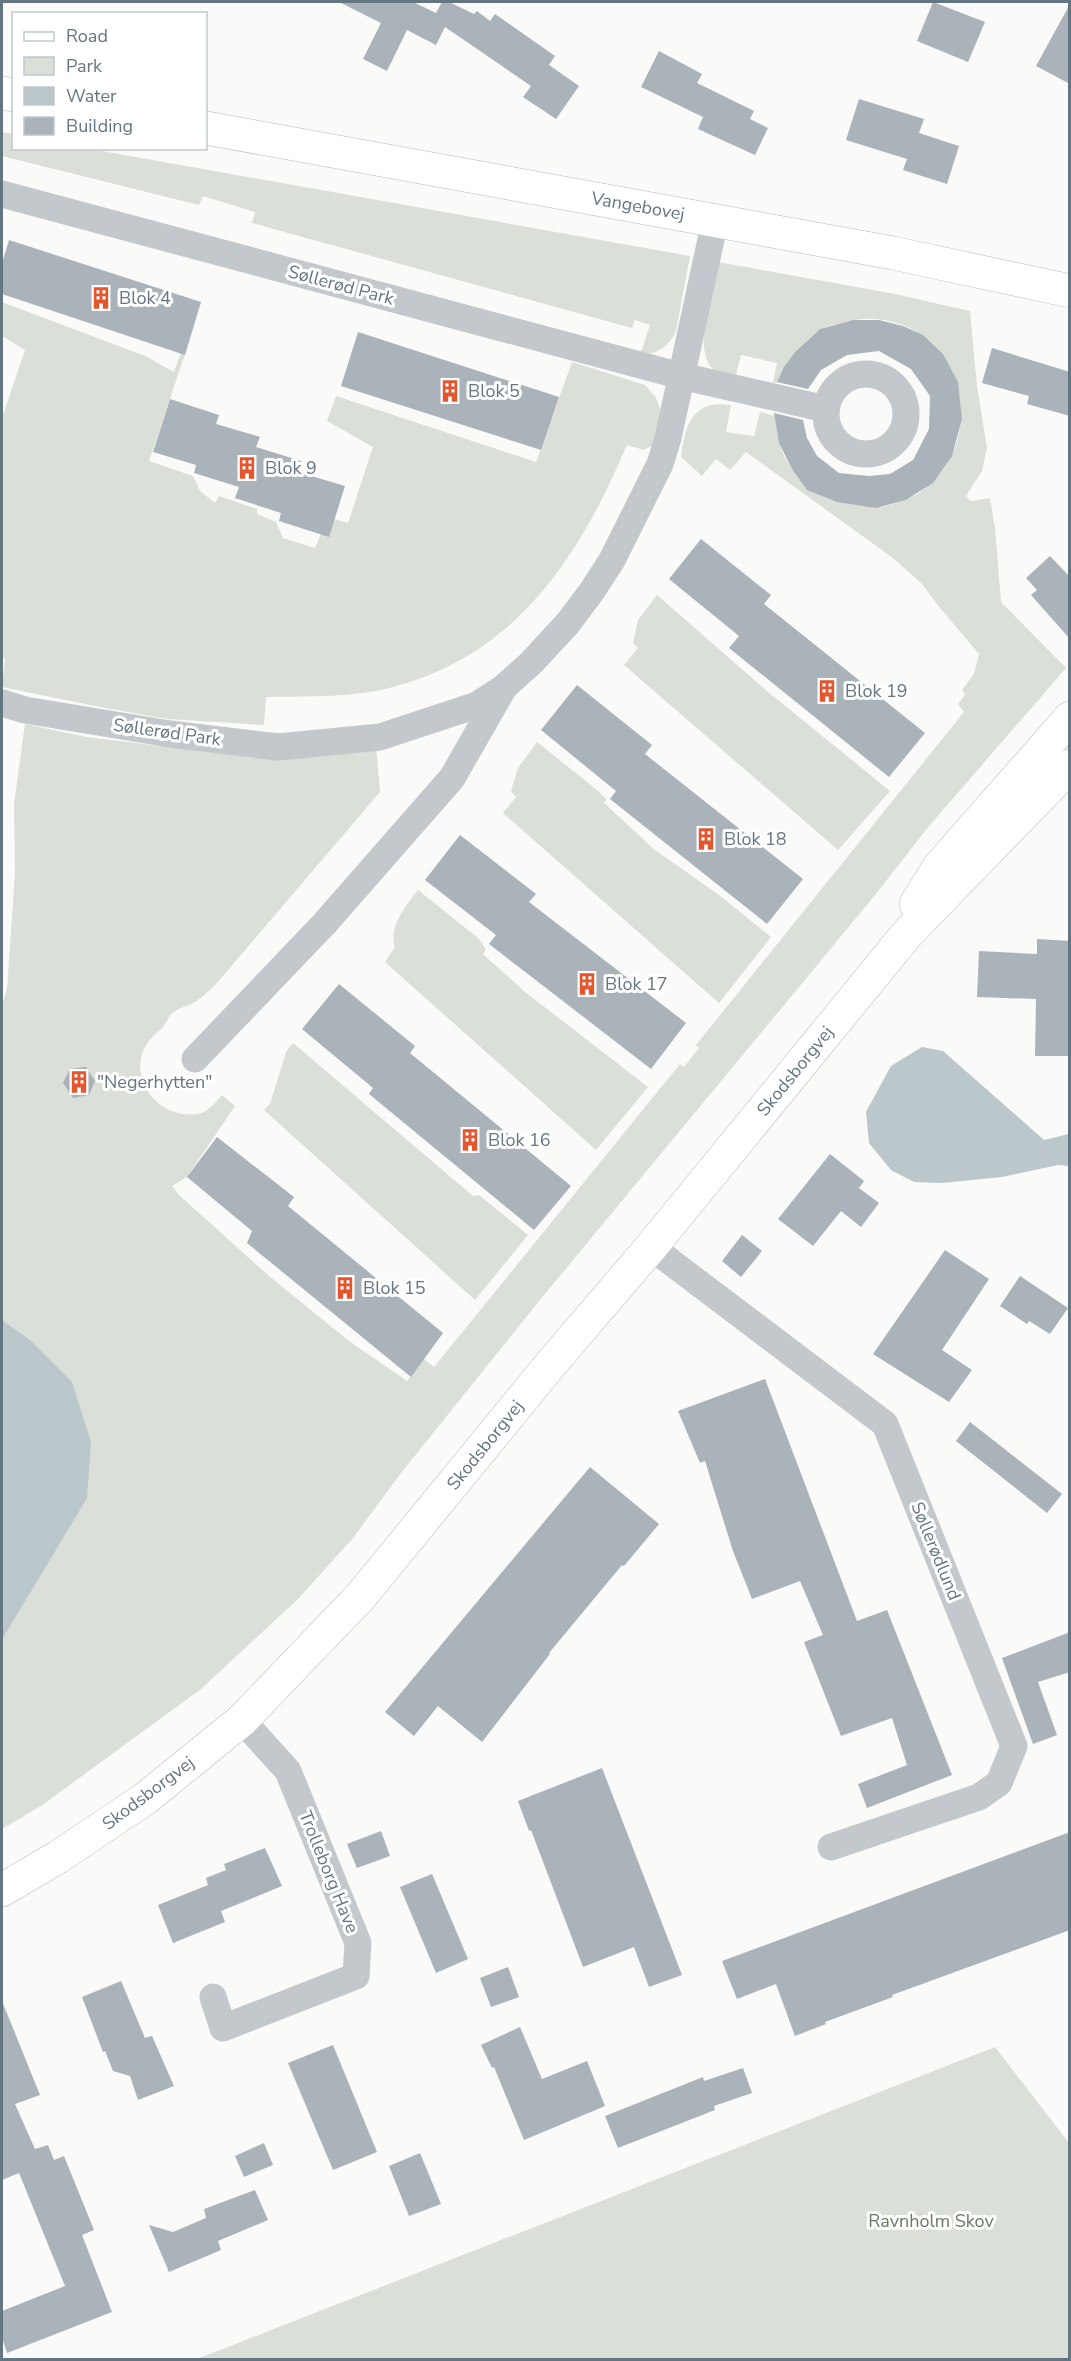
<svg xmlns="http://www.w3.org/2000/svg" width="1071" height="2361" font-family="'Nunito Sans',sans-serif">
	<style>
		.green { fill: #dadfd7 }
		.water { fill: #bbc7cb }
		.building { fill: #aab3b9 }
		.lines { fill: none; stroke-linecap: round; stroke-linejoin: round }
		.secondary-casing { stroke: #b3babf; stroke-width: 34 }
		.street { stroke: #c3c8cc; stroke-width: 27 }
		.secondary { stroke: #fff; stroke-width: 33 }
		.labels { text-anchor: middle; stroke-width: 6; stroke-linejoin: round; paint-order: stroke }
		.street-label { font-size: 18px; fill: #657683; stroke: #fff }
		.poi-label { font-size: 18px; fill: #657683; stroke: #fff; text-anchor: start }
		.park-label { font-size: 18px; fill: #687a64; stroke: #fff }
	</style>
	<rect width="100%" height="100%" fill="#fafaf8"/>
	<g class="green">
		<path d="M2,132l11,2 1,14 77,1 599,107 -14,75c-7,16 -19,23 -36,24l10,-30 -15,-5 -3,8 -380,-105 3,-11 -52,-16 -4,9 -197,-49z"/>
		<path d="M718,262l177,32 75,17 7,75 10,62 -5,23 -16,25 5,5 19,-3 5,30 6,74 65,66 -137,158 -58,74 -327,395 -143,178 -48,65 -56,62 -96,89 -160,117 -39,23v-189l29,-48 -2,-253 -27,-19v-315l5,-16 8,-116 -1,-69 11,-80 61,13 83,10h207l4,45 -164,192c-7,6 -13,13 -21,18 -6,4 -15,5 -21,10 -5,3 -7,10 -11,15 -7,7 -13,11 -18,20 -18,35 18,76 56,66 9,-3 15,-11 21,-18l13,11 -48,71 -15,9 8,10 89,80 80,65 58,40 17,-22 10,8 246,-303 4,3 15,-19 -3,-3 268,-333 -6,-8 7,-9 -3,-5 12,-16 5,-20 -39,-46 -18,-24 -29,-26 -147,-106 -16,18 -14,-11 -14,17 -21,-19c4,-31 11,-58 50,-52l-5,27 28,4 6,-24 15,4c2,17 4,36 16,51 3,4 81,41 86,40 7,0 16,-3 22,-5 20,-5 35,-20 46,-36 13,-18 18,-42 15,-64 -6,-59 -62,-96 -119,-79 -6,2 -16,3 -22,7 -14,10 -36,37 -42,53l-4,-1 4,-19 -36,-8 -6,24c-7,-2 -16,-5 -21,-9 -23,-18 -1,-84 4,-108z"/>
		<path d="M2,302l143,54 29,16 7,-19 4,1 -36,107 44,15 7,15 15,12 4,-7 38,13v5l19,8 7,16 32,10 6,-14 13,-15 14,4 25,-76 -46,-26 9,-25 200,66 36,-100 73,23 11,13 5,13 -8,34 -9,5 -17,-5c-47,110 -110,210 -234,242 -41,11 -85,9 -127,10l-2,28 -96,-6 -63,-11 -103,-21 3,-28 -3,-2v-239l23,-68 -23,-14z"/>
		<polygon points="657,595 768,692 890,791 838,850 624,665 638,648 633,643 638,620"/>
		<polygon points="537,742 597,790 606,799 604,803 655,850 719,895 771,937 719,1003 503,813 516,797 511,791 518,768"/>
		<path d="M418,890l60,48 8,11 -3,5 42,38 123,95 -52,63 -211,-188 10,-15c-7,-19 11,-42 23,-57z"/>
		<polygon points="293,1043 473,1196 479,1195 528,1235 475,1300 264,1110 270,1104 286,1052"/>
		<polygon points="995,2047 1069,2143 1069,2359 197,2359"/>
	</g>
	<g class="water">
		<polygon points="922,1047 943,1051 1044,1140 1069,1134 1069,1166 1058,1165 1002,1177 942,1183 914,1182 891,1170 869,1143 866,1112 891,1066"/>
		<polygon points="2,1320 29,1339 72,1382 91,1442 87,1498 2,1640"/>
	</g>
	<g class="building">
		<polygon points="339,2 413,2 436,13 442,2 449,2 474,14 477,11 490,21 495,14 555,56 549,65 579,86 556,119 523,97 531,86 445,27 436,45 407,30 387,71 363,59 381,23"/>
		<polygon points="933,2 985,22 968,62 917,41"/>
		<polygon points="1070,4 1070,84 1036,66"/>
		<polygon points="659,51 702,74 697,83 754,111 750,119 768,128 755,155 698,129 703,117 641,87"/>
		<polygon points="859,99 924,119 919,133 959,146 947,184 903,170 907,159 846,140"/>
		<polygon points="9,240 201,302 185,355 2,294 2,263"/>
		<polygon points="853,320 879,320 903,326 923,335 943,354 958,382 962,419 952,456 933,483 906,500 876,508 837,502 807,490 792,469 779,443 774,413 803,420 807,438 817,456 839,473 869,476 890,474 913,460 929,429 930,396 911,369 879,351 847,355 821,370 808,389 777,382 784,367 795,352 820,329"/>
		<polygon points="358,332 559,397 541,450 341,386"/>
		<polygon points="992,348 1070,372 1070,416 1027,404 1029,396 982,383"/>
		<polygon points="170,399 219,415 216,424 260,437 256,447 301,461 298,472 345,486 329,537 279,521 281,513 235,498 239,487 194,473 196,465 153,452"/>
		<polygon points="701,539 771,595 764,604 925,733 889,777 729,648 739,636 669,579"/>
		<polygon points="1050,556 1070,577 1070,639 1031,595 1037,590 1026,578"/>
		<polygon points="577,685 652,745 645,754 803,879 767,924 610,799 616,791 541,730"/>
		<polygon points="460,835 536,894 529,902 686,1023 651,1069 489,944 496,935 425,880"/>
		<polygon points="1037,939 1070,941 1070,1056 1035,1056 1036,999 977,997 979,951 1037,954"/>
		<polygon points="339,984 415,1046 410,1053 571,1186 534,1230 369,1094 373,1088 302,1029"/>
		<polygon points="86,1067 95,1081 89,1095 73,1098 63,1083 70,1069"/>
		<polygon points="217,1137 294,1197 288,1206 443,1333 411,1377 247,1243 252,1231 187,1177"/>
		<polygon points="830,1154 864,1181 859,1188 879,1203 861,1227 841,1211 813,1246 778,1219"/>
		<polygon points="742,1235 762,1251 741,1277 722,1261"/>
		<polygon points="945,1250 989,1279 942,1350 972,1370 949,1402 873,1354"/>
		<polygon points="1020,1276 1068,1308 1050,1334 1029,1321 1027,1324 1000,1306"/>
		<polygon points="765,1379 857,1621 887,1610 952,1775 867,1808 858,1784 907,1765 892,1718 841,1736 804,1642 823,1635 800,1581 752,1599 733,1551 705,1461 700,1463 678,1411"/>
		<polygon points="970,1422 1062,1494 1047,1513 956,1441"/>
		<polygon points="590,1467 659,1524 624,1566 622,1565 549,1653 550,1654 482,1742 438,1706 414,1736 385,1712"/>
		<polygon points="1070,1632 1070,1672 1038,1682 1057,1735 1033,1744 1002,1658"/>
		<polygon points="602,1768 682,1975 649,1987 634,1947 583,1967 531,1830 529,1831 518,1801"/>
		<polygon points="381,1831 390,1856 357,1868 347,1844"/>
		<polygon points="1070,1832 1070,1930 892,1995 893,1997 825,2022 826,2024 795,2036 776,1984 737,1999 722,1961"/>
		<polygon points="265,1848 282,1886 221,1911 225,1922 173,1943 158,1905 208,1885 206,1878 226,1870 224,1864"/>
		<polygon points="432,1874 468,1959 436,1973 400,1887"/>
		<polygon points="508,1967 519,1997 491,2007 480,1978"/>
		<polygon points="121,1981 145,2038 152,2036 174,2086 138,2100 130,2076 113,2071 105,2051 103,2052 82,1997"/>
		<polygon points="2,2001 40,2095 15,2104 35,2149 48,2145 54,2160 64,2156 94,2230 82,2235 112,2312 7,2353 2,2338 2,2311 65,2286 19,2173 2,2180"/>
		<polygon points="520,2027 542,2079 587,2061 605,2106 524,2140 494,2067 492,2068 481,2045"/>
		<polygon points="333,2045 377,2152 333,2170 288,2063"/>
		<polygon points="743,2068 752,2093 714,2106 715,2110 618,2148 605,2116 703,2077 704,2081"/>
		<polygon points="264,2143 273,2165 244,2177 235,2156"/>
		<polygon points="420,2153 441,2204 409,2216 389,2166"/>
		<polygon points="255,2190 268,2220 218,2241 221,2250 169,2272 149,2225 173,2232 206,2218 204,2209"/>
	</g>
	<g class="lines">
		<g class="secondary-casing">
			<g id="secondary">
				<polyline points="2,93 14,95"/>
				<polyline points="206,128 893,253 1070,291"/>
				<polyline points="916,904 939,867 1070,718"/>
				<polyline points="2,1890 58,1857 146,1798 242,1720 361,1596 550,1365 651,1247 907,934 1070,766"/>
			</g>
		</g>
		<g class="street">
			<polyline points="2,194 681,376 826,409"/>
			<circle cx="866" cy="414" r="40"/>
			<polyline points="2,703 25,710 170,734 278,747 380,737 477,705 503,688 531,663 568,623 592,591 612,560 660,464 668,438 715,221"/>
			<polyline points="195,1059 325,923 452,778 503,689"/>
			<polyline points="651,1247 885,1424 1014,1746 999,1783 979,1797 831,1847"/>
			<polyline points="213,1997 223,2028 356,1976 358,1943 288,1771 242,1720"/>
		</g>
		<use href="#secondary" class="secondary"/>
	</g>
	<defs>
		<g id="building-bare" transform="scale(1.8)"><path d="M-4-6H4V6H1V3H-1V6H-4ZM-2.5-4.3h1.7v1.8h-1.7ZM.8-4.3h1.7v1.8H.8ZM-2.5-1h1.7V.8h-1.7ZM.8-1h1.7V.8H.8Z" fill="#e4572e" stroke="#fff" stroke-width="2.5" paint-order="stroke"/></g>
	</defs>
	<g fill-rule="evenodd">
		<use href="#building-bare" x="101" y="298"/>
		<use href="#building-bare" x="450" y="391"/>
		<use href="#building-bare" x="247" y="468"/>
		<use href="#building-bare" x="827" y="691"/>
		<use href="#building-bare" x="706" y="839"/>
		<use href="#building-bare" x="587" y="984"/>
		<use href="#building-bare" x="79" y="1082"/>
		<use href="#building-bare" x="470" y="1140"/>
		<use href="#building-bare" x="345" y="1288"/>
	</g>
	<g class="labels">
		<g class="street-label">
			<text transform="translate(638 206) rotate(10)" y="6">Vangebovej</text>
			<text transform="translate(341 285) rotate(15)" y="6">Søllerød Park</text>
			<text transform="translate(167 732) rotate(8)" y="6">Søllerød Park</text>
			<text transform="translate(795 1071) rotate(-51)" y="6">Skodsborgvej</text>
			<text transform="translate(485 1445) rotate(-51)" y="6">Skodsborgvej</text>
			<text transform="translate(936 1551) rotate(68)" y="6">Søllerødlund</text>
			<text transform="translate(148 1793) rotate(-37)" y="6">Skodsborgvej</text>
			<text transform="translate(329 1872) rotate(68)" y="6">Trolleborg Have</text>
		</g>
		<g class="poi-label">
			<text x="119" y="304">Blok 4</text>
			<text x="468" y="397">Blok 5</text>
			<text x="265" y="474">Blok 9</text>
			<text x="845" y="697">Blok 19</text>
			<text x="724" y="845">Blok 18</text>
			<text x="605" y="990">Blok 17</text>
			<text x="97" y="1088">"Negerhytten"</text>
			<text x="488" y="1146">Blok 16</text>
			<text x="363" y="1294">Blok 15</text>
		</g>
		<g class="park-label">
			<text x="931" y="2227">Ravnholm Skov</text>
		</g>
	</g>
	<rect width="1071" height="2361" fill="none" stroke="#657683" stroke-width="6"/>
	<rect x="12" y="12" width="195" height="138" fill="#ffffff" stroke="#c1c8cd" stroke-width="1.5"/>
	<rect x="24" y="32" width="30" height="9" fill="#ffffff" stroke="#c1c8cd" stroke-width="1.5"/>
	<text x="66" y="42" font-size="18" fill="#657683">Road</text>
	<rect x="24" y="57" width="30" height="18" fill="#dadfd7" stroke="#c1c8cd" stroke-width="1.5"/>
	<text x="66" y="72" font-size="18" fill="#657683">Park</text>
	<rect x="24" y="87" width="30" height="18" fill="#bbc7cb" stroke="#c1c8cd" stroke-width="1.5"/>
	<text x="66" y="102" font-size="18" fill="#657683">Water</text>
	<rect x="24" y="117" width="30" height="18" fill="#aab3b9" stroke="#c1c8cd" stroke-width="1.5"/>
	<text x="66" y="132" font-size="18" fill="#657683">Building</text>
</svg>
